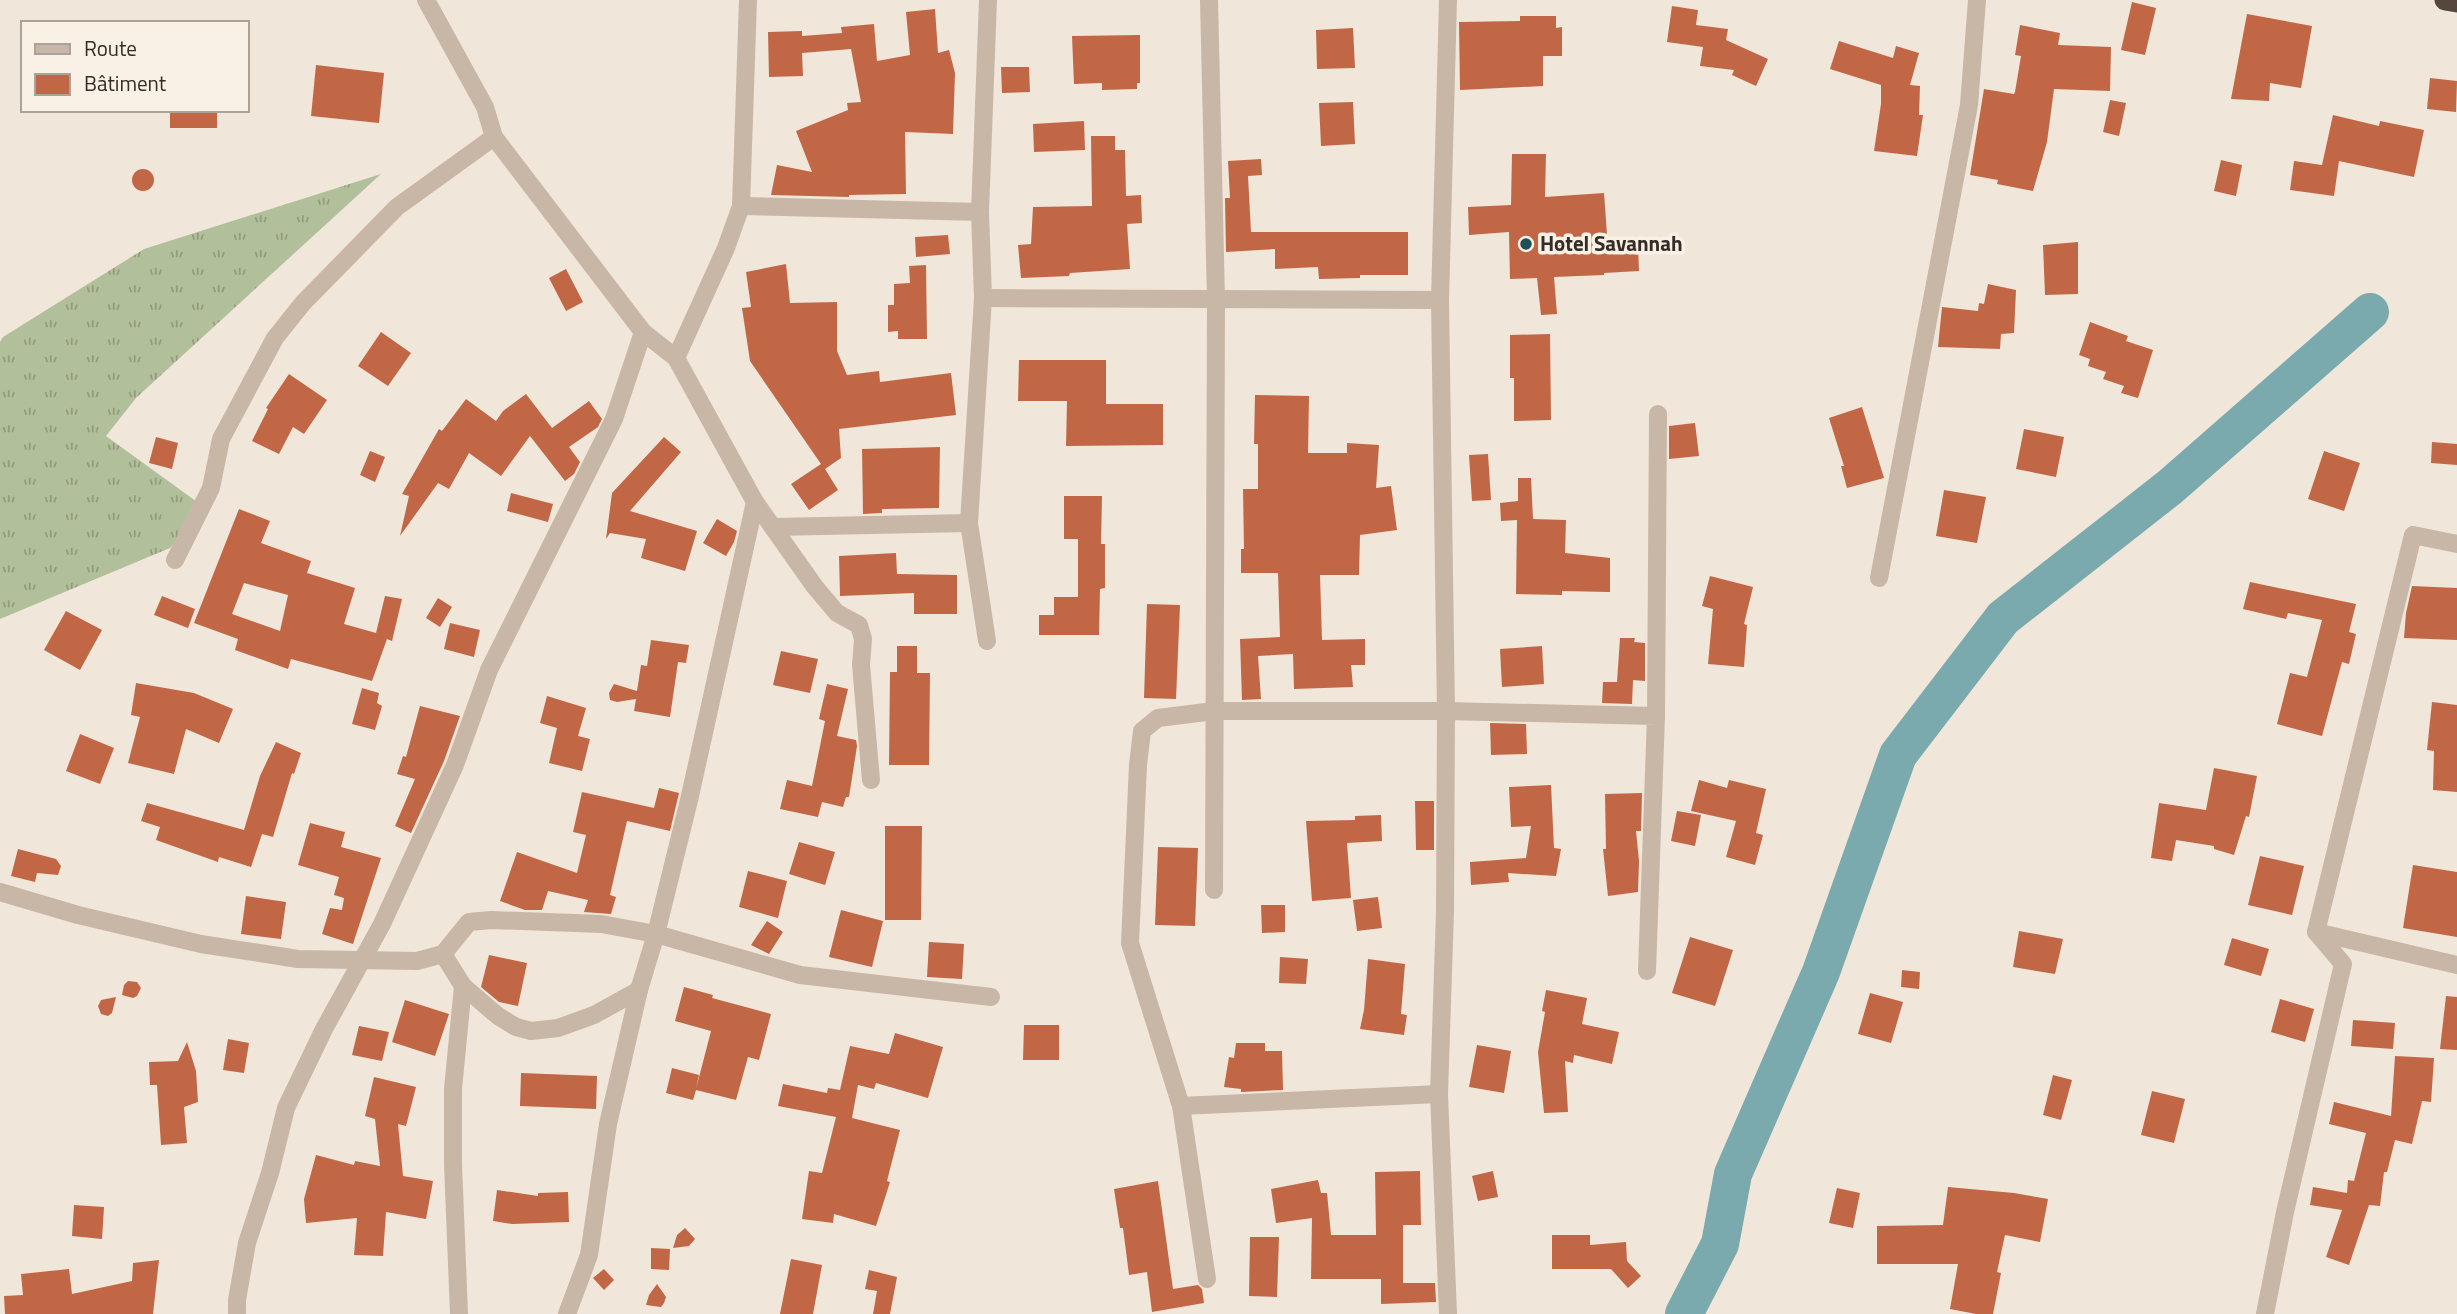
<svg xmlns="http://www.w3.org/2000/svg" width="2457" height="1314" font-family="'Titillium Web',sans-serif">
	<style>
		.grass { fill: url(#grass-tufts) }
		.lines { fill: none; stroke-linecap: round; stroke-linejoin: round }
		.river { stroke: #7aaaad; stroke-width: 38 }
		.building { fill: #c26746; fill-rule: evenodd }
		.minor { stroke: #c8b7a6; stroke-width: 18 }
		.highway { stroke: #55463e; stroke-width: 21 }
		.poi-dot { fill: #1e5055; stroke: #f9f0e6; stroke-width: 2.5 }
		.labels { text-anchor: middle; stroke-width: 7; stroke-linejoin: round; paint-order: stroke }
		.poi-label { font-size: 21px; font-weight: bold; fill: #352c27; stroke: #f9f0e6; text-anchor: start }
	</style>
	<defs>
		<pattern id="grass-tufts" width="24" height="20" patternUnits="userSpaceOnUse" patternTransform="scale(1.75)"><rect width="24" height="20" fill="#b2bf9b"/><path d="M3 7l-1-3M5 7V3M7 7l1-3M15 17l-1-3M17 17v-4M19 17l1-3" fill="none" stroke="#929b7e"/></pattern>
	</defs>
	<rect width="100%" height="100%" fill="#f1e6da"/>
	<polygon class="grass" points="381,174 136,398 106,436 204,507 170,548 0,619 0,342 3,337 144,249"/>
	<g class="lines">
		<polyline class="river" points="1684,1314 1720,1244 1733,1174 1821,972 1898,755 2003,618 2170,487 2370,312"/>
	</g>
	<g class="building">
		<polygon points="2132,2 2156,8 2145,55 2121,50"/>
		<polygon points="1672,6 1698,10 1696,25 1728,29 1726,40 1768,59 1756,86 1732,75 1734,70 1700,66 1703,47 1667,42"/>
		<polygon points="935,9 938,53 949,50 955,73 953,134 905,132 906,194 849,195 849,197 771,195 777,165 812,172 796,131 848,110 847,103 861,102 851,49 802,53 803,76 769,77 768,32 802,31 802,36 842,33 841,27 874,24 877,61 910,55 906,12"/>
		<polygon points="2247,14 2312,26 2301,88 2270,83 2269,101 2231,99"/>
		<polygon points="1520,16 1556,16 1556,28 1562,27 1562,56 1543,56 1543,86 1460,90 1459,22 1520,21"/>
		<polygon points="2020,25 2060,33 2058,45 2111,47 2110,91 2054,89 2047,142 2033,191 1997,184 1998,180 1970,175 1984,89 2014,94 2015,92 2021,56 2015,55"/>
		<polygon points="1353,28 1355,68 1317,69 1316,30"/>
		<polygon points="1140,35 1140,83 1137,83 1137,89 1102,90 1102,83 1074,84 1072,36"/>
		<polygon points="1839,41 1893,58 1896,46 1919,53 1910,85 1920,86 1919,115 1923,115 1917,156 1874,151 1881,104 1881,85 1830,69"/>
		<polygon points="316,65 384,73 379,123 311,116"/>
		<polygon points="1001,67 1029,67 1030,92 1002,93"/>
		<polygon points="2430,78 2457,81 2456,112 2427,109"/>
		<polygon points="2110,100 2126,103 2119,136 2103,132"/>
		<polygon points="1353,102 1355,144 1321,146 1319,103"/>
		<rect x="170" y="110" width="47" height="18"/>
		<polygon points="2333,115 2379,126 2380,121 2424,130 2414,177 2339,161 2334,196 2290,190 2294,161 2322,165"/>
		<polygon points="1084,121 1085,150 1034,152 1033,124"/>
		<polygon points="1091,136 1115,136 1115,150 1125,150 1126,196 1141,195 1142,223 1127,224 1130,269 1070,273 1069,276 1021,278 1018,245 1031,244 1033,207 1092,206"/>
		<polygon points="1512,154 1546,154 1545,197 1604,193 1608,248 1638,245 1639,271 1604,273 1604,275 1554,277 1557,314 1541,315 1537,278 1510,279 1509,232 1469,235 1468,207 1511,205"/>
		<polygon points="1261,159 1262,175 1248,176 1251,232 1408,232 1408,275 1360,275 1360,278 1319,279 1318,267 1275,269 1275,249 1226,252 1225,198 1230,198 1228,161"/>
		<polygon points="2221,160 2242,165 2236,196 2214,191"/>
		<circle cx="143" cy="180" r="11"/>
		<polygon points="948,235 950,254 916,257 915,237"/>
		<polygon points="2078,242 2078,294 2045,295 2043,245"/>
		<polygon points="786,264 790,303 837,302 837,351 847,375 879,371 880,382 951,373 956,415 839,429 841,458 825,469 838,490 809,510 791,484 821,464 750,361 742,308 751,307 746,272"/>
		<polygon points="926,265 927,339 898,339 898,331 888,332 888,305 894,305 894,284 910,283 909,266"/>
		<polygon points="566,269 583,302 566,311 549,278"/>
		<polygon points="1988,284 2016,290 2014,333 2001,334 2000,349 1938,347 1942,307 1978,311 1979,303 1984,304"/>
		<polygon points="2090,322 2128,336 2126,341 2153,350 2138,398 2121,393 2124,386 2103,379 2106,372 2088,366 2090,359 2079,355"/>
		<polygon points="381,332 411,353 388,386 358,366"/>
		<polygon points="1550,334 1551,420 1514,421 1514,378 1510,378 1510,335"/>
		<polygon points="1019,360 1106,360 1106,404 1163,404 1163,445 1066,446 1067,401 1018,401"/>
		<polygon points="289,374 327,400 304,434 293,427 279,454 252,441 268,409 266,408"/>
		<polygon points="526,394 552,428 589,401 602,419 598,427 569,447 580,462 574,474 565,481 530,436 501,476 469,453 449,489 438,483 400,536 409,496 402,494 439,429 442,431 466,399 496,421 503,411"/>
		<polygon points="1255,395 1309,396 1308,453 1347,453 1347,443 1379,445 1376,488 1391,486 1397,530 1360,535 1359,575 1320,575 1322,640 1365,639 1365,665 1351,665 1353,687 1294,689 1293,654 1258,656 1261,699 1242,700 1240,639 1280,637 1278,573 1241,573 1241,549 1244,549 1243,489 1258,489 1258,444 1254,444"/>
		<polygon points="1862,407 1884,478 1847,488 1841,466 1844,466 1829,418"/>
		<polygon points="1695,423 1699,456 1669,459 1669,426"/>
		<polygon points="2024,429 2064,437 2056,477 2016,469"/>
		<polygon points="156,437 178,443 172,469 149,463"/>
		<polygon points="664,437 681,452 630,511 697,531 685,571 641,558 646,539 610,533 606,539 612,493"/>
		<polygon points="2432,442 2457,444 2457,465 2431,463"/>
		<polygon points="940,447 939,508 882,509 882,513 863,514 862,449"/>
		<polygon points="370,451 385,457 375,482 360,475"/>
		<polygon points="2324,451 2360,463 2344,511 2308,499"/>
		<polygon points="1488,454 1491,500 1472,501 1469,455"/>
		<polygon points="1518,478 1531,478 1533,519 1566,520 1565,553 1610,558 1610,592 1562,591 1562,595 1516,594 1517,520 1501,521 1500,503 1518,501"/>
		<polygon points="1944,490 1986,497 1977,543 1936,536"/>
		<polygon points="511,493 553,504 548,522 507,511"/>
		<polygon points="1064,496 1102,496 1101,544 1105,544 1105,588 1100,589 1099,635 1039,635 1039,615 1054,615 1054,597 1078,597 1078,539 1064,539"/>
		<path d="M239,509l31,12 -9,22 50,18 -4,12 48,15 -11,36 32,9 9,-37 17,3 -10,42 -5,-2 -15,42 -81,-22 -3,10 -53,-19 3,-11 -44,-16zM244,583l44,12 -8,36 -48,-17z"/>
		<polygon points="717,519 737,531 734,542 726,556 703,543"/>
		<polygon points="896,553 897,574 957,575 957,614 914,614 914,593 840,596 839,556"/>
		<polygon points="1710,576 1753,587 1744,624 1747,625 1744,667 1708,664 1713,609 1702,606"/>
		<polygon points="2250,582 2356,604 2349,632 2356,634 2349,664 2342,662 2322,736 2277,724 2290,673 2307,677 2322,620 2288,613 2286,619 2243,609"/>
		<polygon points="2412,586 2457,588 2457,640 2404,638 2406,613"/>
		<polygon points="162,596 195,609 188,628 154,615"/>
		<polygon points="438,598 452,607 440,627 426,618"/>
		<polygon points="1147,604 1180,605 1176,699 1144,698"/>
		<polygon points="66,611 102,630 80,670 44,650"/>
		<polygon points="450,623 480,630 474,657 444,649"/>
		<polygon points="1620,638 1635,638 1634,642 1645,643 1645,681 1633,680 1632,704 1602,703 1603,682 1617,682"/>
		<polygon points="651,640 689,645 686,663 678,662 670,717 634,711 636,699 617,702 610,700 609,693 614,684 637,691 641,665 647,666"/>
		<polygon points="897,646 917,646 917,673 930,673 929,765 889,765 890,672 897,672"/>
		<polygon points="1542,646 1544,684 1502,687 1500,649"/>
		<polygon points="781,651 818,659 810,693 773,685"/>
		<polygon points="136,683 194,693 233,709 219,743 186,729 174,774 128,763 140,717 131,715"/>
		<polygon points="827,684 848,689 837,736 856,740 857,746 849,797 846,797 843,807 822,802 818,817 780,809 787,780 812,786 825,721 819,719"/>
		<polygon points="362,688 379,693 377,703 382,706 375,730 352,724"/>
		<polygon points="547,696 586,708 578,736 590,739 582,771 549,763 557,728 540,723"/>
		<polygon points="2432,702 2457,705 2457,792 2433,790 2434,751 2427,750"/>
		<polygon points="420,706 460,716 444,761 411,833 395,826 415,779 397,774 403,756 406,757"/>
		<polygon points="1490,723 1526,724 1527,754 1491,755"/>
		<polygon points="80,734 114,748 100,784 66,771"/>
		<polygon points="276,742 301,753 294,774 292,773 273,837 262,834 251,867 219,857 218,862 156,840 160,827 141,821 147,803 244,830 260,776"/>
		<polygon points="2214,768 2257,776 2249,817 2246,816 2234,855 2214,849 2214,846 2176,840 2172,861 2151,858 2159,803 2206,810"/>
		<polygon points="1699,780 1727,788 1729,780 1766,789 1756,833 1763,835 1755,865 1726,857 1736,821 1691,811"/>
		<polygon points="1551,785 1554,848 1561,849 1556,876 1508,873 1509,882 1471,885 1470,862 1526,858 1531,826 1511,827 1509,787"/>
		<polygon points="659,788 679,793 670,831 627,821 610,895 616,897 611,914 584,912 588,900 548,891 542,910 525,910 500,901 517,852 577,873 586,835 573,832 582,792 654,808"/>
		<polygon points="1642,793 1641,831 1636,831 1639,861 1638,892 1608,896 1603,849 1606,849 1605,794"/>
		<polygon points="1415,801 1434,801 1434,850 1416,850"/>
		<polygon points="1677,811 1701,815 1695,846 1671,841"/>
		<polygon points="1381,815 1382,841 1347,843 1351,898 1312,901 1306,821 1355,820 1355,816"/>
		<polygon points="310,823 345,832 341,847 381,858 353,944 322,934 330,908 342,910 344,898 334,895 339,877 298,865"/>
		<polygon points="885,826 922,826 921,920 885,920"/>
		<polygon points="799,842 835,852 825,885 789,874"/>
		<polygon points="1158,847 1198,848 1195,926 1155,925"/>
		<polygon points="18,849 56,859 61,866 58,875 37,873 35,882 11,876"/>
		<polygon points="2260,856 2304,866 2292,915 2248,905"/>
		<polygon points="2413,865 2457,872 2457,937 2403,928"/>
		<polygon points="748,871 787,881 778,918 739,907"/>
		<polygon points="246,896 286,902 281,939 241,934"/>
		<polygon points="1378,897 1382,928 1357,931 1353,900"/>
		<polygon points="1261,905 1285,905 1285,932 1262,933"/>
		<polygon points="841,910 883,921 872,967 829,957"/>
		<polygon points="767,921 783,932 769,954 751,945"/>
		<polygon points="2019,931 2063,939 2055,974 2013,967"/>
		<polygon points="1690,937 1733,950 1715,1006 1672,993"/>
		<polygon points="2232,938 2269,949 2261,976 2224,965"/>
		<polygon points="929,942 964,944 962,979 927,977"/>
		<polygon points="489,955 527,963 518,1006 499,1002 481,987"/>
		<polygon points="1280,957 1308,959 1306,984 1279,983"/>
		<polygon points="1368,959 1405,964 1401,1014 1407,1015 1404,1035 1360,1029 1364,1010"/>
		<polygon points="1902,970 1920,972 1919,989 1901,987"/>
		<polygon points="128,981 137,982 141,988 137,996 133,998 122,995 124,985"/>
		<polygon points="684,987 713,995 712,998 771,1014 759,1060 748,1057 736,1100 696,1090 693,1100 666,1093 672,1068 699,1075 696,1089 711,1031 675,1021"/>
		<polygon points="1546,990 1587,998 1582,1024 1619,1032 1612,1064 1574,1055 1573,1063 1565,1061 1568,1112 1544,1113 1538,1052 1545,1012 1542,1011"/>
		<polygon points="1870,993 1903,1002 1891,1043 1858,1034"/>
		<polygon points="2446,996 2457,997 2457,1050 2440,1049"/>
		<polygon points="116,997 112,1013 108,1016 101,1014 98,1006 101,1000"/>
		<polygon points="2280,999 2314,1009 2305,1042 2271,1032"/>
		<polygon points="405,1000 449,1014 435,1056 392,1042"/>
		<polygon points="2353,1020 2395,1023 2393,1049 2351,1046"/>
		<polygon points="1024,1025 1059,1025 1059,1060 1023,1060"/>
		<polygon points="359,1026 389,1032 382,1061 352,1055"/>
		<polygon points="895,1033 943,1047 928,1098 876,1083 874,1089 858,1085 852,1118 900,1130 887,1181 890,1182 876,1226 834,1214 833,1223 802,1219 809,1171 822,1173 836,1117 778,1106 783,1084 827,1093 828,1088 840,1090 850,1046 889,1054"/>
		<polygon points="228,1039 249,1043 244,1073 223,1070"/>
		<polygon points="187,1042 196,1071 198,1102 184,1107 187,1143 161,1145 157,1085 150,1085 149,1062 178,1061"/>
		<polygon points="1236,1043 1265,1043 1265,1051 1282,1051 1283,1090 1241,1092 1241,1089 1224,1087 1229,1057 1234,1058"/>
		<polygon points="1477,1045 1511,1051 1504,1093 1469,1087"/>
		<polygon points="2395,1056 2434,1058 2431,1102 2422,1101 2412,1144 2395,1140 2387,1172 2384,1172 2380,1206 2369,1205 2349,1265 2326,1257 2342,1210 2310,1205 2313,1187 2347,1193 2348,1180 2354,1181 2366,1133 2329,1124 2334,1102 2391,1116"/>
		<polygon points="521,1073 597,1076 596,1109 520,1106"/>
		<polygon points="2053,1075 2072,1080 2061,1120 2043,1115"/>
		<polygon points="374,1077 416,1087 406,1126 398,1124 403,1176 433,1181 426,1219 386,1212 383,1256 354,1255 357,1218 306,1223 304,1199 316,1155 354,1165 355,1161 380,1166 375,1119 365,1116"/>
		<polygon points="2152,1091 2185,1099 2174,1143 2141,1135"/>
		<polygon points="1420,1171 1421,1225 1403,1225 1403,1283 1435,1283 1436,1302 1381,1304 1381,1279 1311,1279 1312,1218 1276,1223 1271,1189 1318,1180 1321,1193 1327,1193 1331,1235 1376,1235 1375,1172"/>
		<polygon points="1493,1171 1498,1197 1478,1201 1472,1176"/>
		<polygon points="1158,1181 1173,1289 1198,1285 1202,1289 1204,1303 1152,1312 1147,1272 1129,1275 1123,1228 1120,1228 1114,1189"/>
		<polygon points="1948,1187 2014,1193 2048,1199 2040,1242 2005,1235 1997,1272 2001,1273 1993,1314 1976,1314 1950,1309 1958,1264 1877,1264 1877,1226 1943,1225"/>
		<polygon points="1837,1188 1860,1193 1853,1228 1829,1223"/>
		<polygon points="497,1190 538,1196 538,1193 568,1192 569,1222 512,1224 493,1221"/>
		<polygon points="74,1205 104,1207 102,1239 72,1236"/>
		<polygon points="685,1228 695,1239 689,1246 673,1248 677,1235"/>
		<polygon points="1552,1235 1590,1235 1590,1245 1626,1242 1627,1261 1641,1276 1628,1288 1611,1269 1552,1269"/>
		<polygon points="1250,1237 1279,1237 1277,1297 1249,1296"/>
		<polygon points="651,1248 670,1249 669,1270 651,1269"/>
		<polygon points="791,1259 822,1265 813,1314 780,1314"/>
		<polygon points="159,1260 153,1314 5,1314 4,1296 23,1295 21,1274 69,1269 72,1294 132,1281 133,1263"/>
		<polygon points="604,1269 614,1280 604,1290 593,1278"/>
		<polygon points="869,1270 897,1277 890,1314 873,1314 877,1291 865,1289"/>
		<polygon points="657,1284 666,1297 664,1303 661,1307 646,1305 649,1295"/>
	</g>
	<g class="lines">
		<g class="minor">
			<polyline points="426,0 485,107 494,137 643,332 676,358 755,502 815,587 837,613 859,625 863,639 861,665 871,780"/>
			<polyline points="1209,0 1216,300 1214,890"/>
			<polyline points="1448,0 1440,300 1446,711 1445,911 1439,1094 1448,1314"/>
			<polyline points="741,206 980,212"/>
			<polyline points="983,298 1440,300"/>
			<polyline points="676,358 726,248 741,206 748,0"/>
			<polyline points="773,527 969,523"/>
			<polyline points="175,560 211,488 221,439 275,338 303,303 397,207 494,137"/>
			<polyline points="1879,578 1969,105 1977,0"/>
			<polyline points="987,641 969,523 983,298 980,212 988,0"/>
			<polyline points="1656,716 1658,414"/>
			<polyline points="0,892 78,915 201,944 298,959 417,961 443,954 469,922 491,920 601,924 656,934 800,975 991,997"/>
			<polyline points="2316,932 2457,965"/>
			<polyline points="443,954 463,986 498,1016 516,1027 531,1031 558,1028 594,1015 639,990"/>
			<polyline points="1181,1106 1439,1094"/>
			<polyline points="1207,1279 1181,1106 1130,943 1138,765 1142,731 1158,718 1214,711 1446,711 1656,716 1647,971"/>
			<polyline points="237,1314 237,1300 247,1243 270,1173 286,1108 324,1029 382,924 455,765 489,670 614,419 643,332"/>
			<polyline points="459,1314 453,1164 453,1089 463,986"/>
			<polyline points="567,1314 589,1255 608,1124 639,990 656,934 690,796 755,502"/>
			<polyline points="2265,1314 2285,1212 2343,964 2316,932 2413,535 2457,544"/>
		</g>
		<polyline class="highway" points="2445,0 2457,2"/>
	</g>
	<circle class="poi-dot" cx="1526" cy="244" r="7"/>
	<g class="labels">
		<g class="poi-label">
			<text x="1540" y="251">Hotel Savannah</text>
		</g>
	</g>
	<rect x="21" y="21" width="228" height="91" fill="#f9f0e6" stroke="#aba29a" stroke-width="2"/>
	<rect x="35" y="44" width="35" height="10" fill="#c8b7a6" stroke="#aba29a" stroke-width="2"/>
	<text x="84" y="56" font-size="21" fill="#352c27">Route</text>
	<rect x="35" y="74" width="35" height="21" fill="#c26746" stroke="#aba29a" stroke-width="2"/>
	<text x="84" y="91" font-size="21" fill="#352c27">Bâtiment</text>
</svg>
